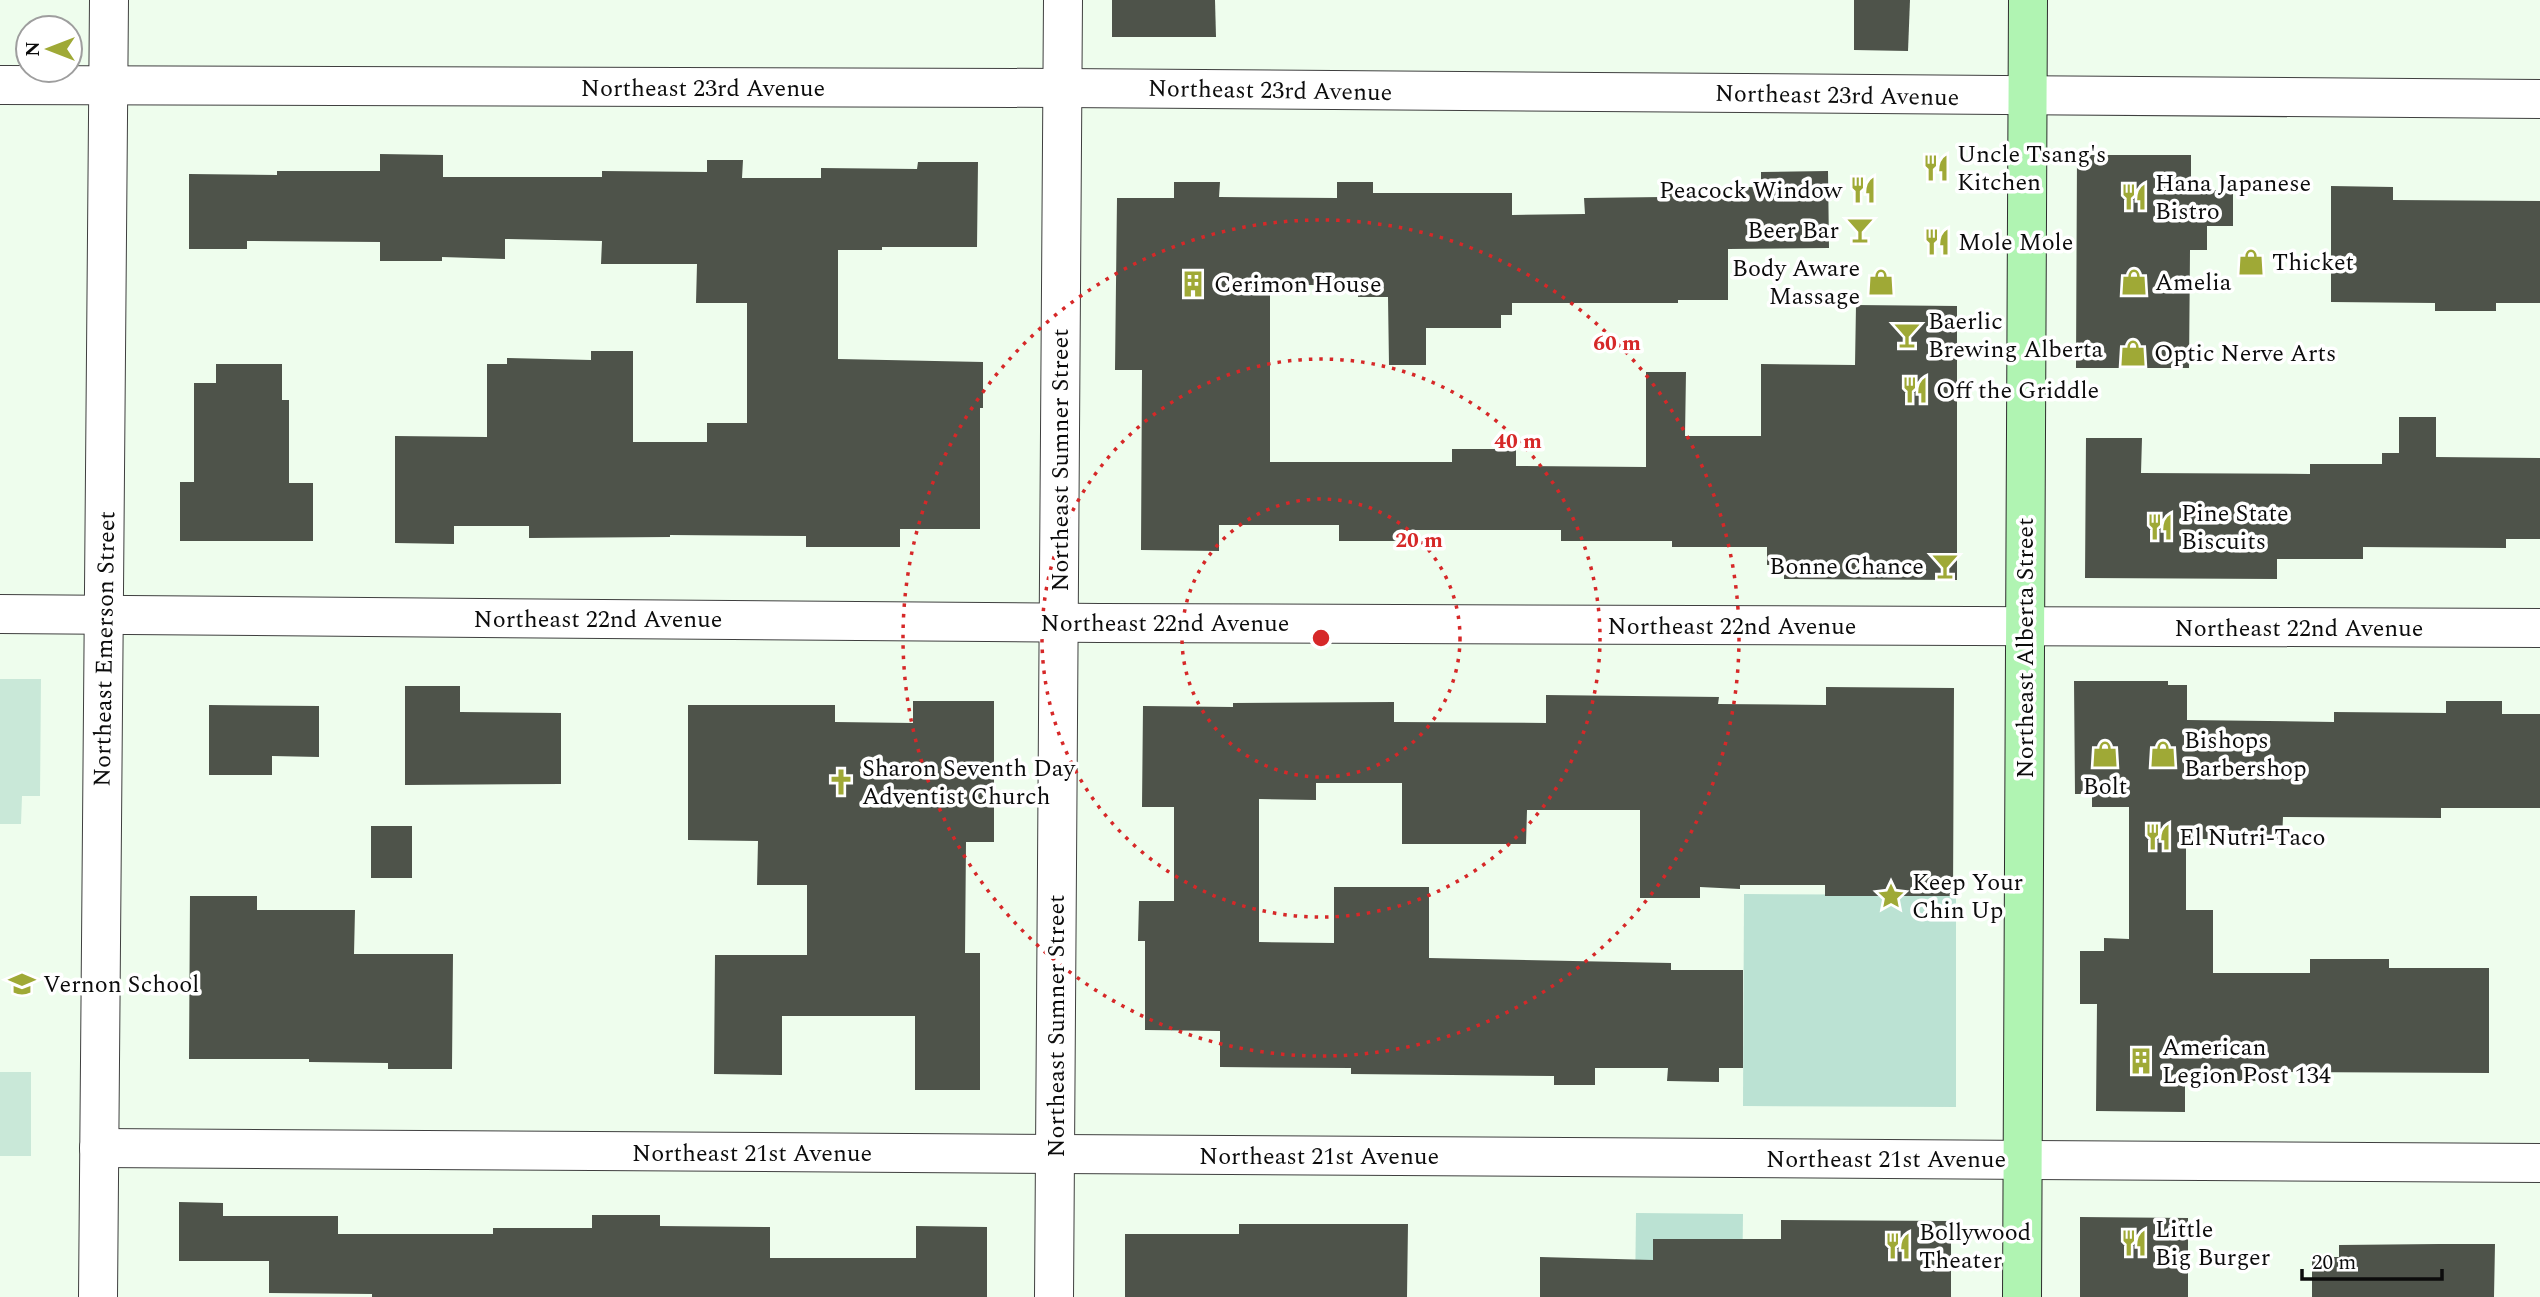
<svg xmlns="http://www.w3.org/2000/svg" width="2540" height="1297" font-family="Spectral,serif">
	<style>
		.green { fill: #bbe2d3 }
		.pitch { fill: #c9e8d8 }
		.building { fill: #4e534a }
		.lines { fill: none; stroke-linecap: round; stroke-linejoin: round }
		.street-casing { stroke: #3f3f3f; stroke-width: 40 }
		.secondary-casing { stroke: #2e2e2e; stroke-width: 40 }
		.street { stroke: #fff; stroke-width: 38 }
		.secondary { stroke: #b0f4b2; stroke-width: 38 }
		.ring { fill: none; stroke: #d62828; stroke-width: 3.5; stroke-dasharray: 3.5 7 }
		.labels { text-anchor: middle; stroke-width: 7; stroke-linejoin: round; paint-order: stroke }
		.street-label { font-size: 24px; fill: #0c0c0c; stroke: #fff }
		.poi-label { font-size: 24px; fill: #0c0c0c; stroke: #fff; text-anchor: start }
		.centre { fill: #d62828; stroke: #fff; stroke-width: 3.5 }
		.ring-label { font-size: 21px; text-anchor: middle; font-weight: bold; fill: #d62828; stroke: #fff; stroke-width: 7; stroke-linejoin: round; paint-order: stroke }
	</style>
	<rect width="100%" height="100%" fill="#eefded"/>
	<g class="green">
		<polygon points="1744,894 1956,895 1956,1107 1743,1106"/>
		<polygon points="1636,1213 1743,1214 1742,1297 1635,1297"/>
	</g>
	<g class="pitch">
		<polygon points="0,679 41,679 40,796 22,796 21,824 0,824"/>
		<rect x="0" y="1072" width="31" height="84"/>
	</g>
	<g class="building">
		<polygon points="1112,0 1215,0 1216,37 1112,37"/>
		<polygon points="1854,0 1910,0 1908,51 1854,50"/>
		<polygon points="380,154 443,155 443,177 602,177 602,171 707,172 707,160 743,160 742,178 821,178 821,168 917,169 918,162 978,162 977,247 882,247 882,250 838,250 838,359 983,362 983,408 980,408 980,529 900,529 900,547 806,547 806,536 670,535 670,537 529,538 529,526 454,526 454,544 395,543 395,436 487,437 487,364 507,364 507,358 591,360 591,351 633,351 633,442 707,442 707,423 747,423 747,303 696,303 697,264 601,264 602,241 505,239 505,259 442,257 442,261 380,261 380,242 247,241 247,249 189,249 189,174 277,175 277,171 380,171"/>
		<polygon points="2077,155 2191,155 2191,190 2233,190 2233,226 2207,226 2207,250 2190,250 2189,368 2076,368"/>
		<polygon points="1828,171 1829,248 1728,249 1728,300 1678,300 1678,303 1512,303 1512,315 1501,315 1501,328 1426,328 1426,365 1389,365 1388,297 1358,297 1358,285 1270,285 1270,462 1452,462 1452,449 1516,449 1516,466 1646,467 1646,372 1686,372 1685,436 1761,436 1761,364 1855,365 1856,305 1957,306 1957,580 1784,579 1784,565 1767,565 1767,547 1672,547 1672,541 1561,541 1561,530 1402,530 1402,541 1339,541 1339,525 1219,525 1219,551 1141,550 1142,370 1115,370 1117,198 1174,198 1174,182 1220,182 1219,197 1337,198 1337,182 1373,182 1373,193 1512,193 1512,215 1585,214 1584,198 1663,197 1663,187 1761,187 1761,172"/>
		<polygon points="2331,186 2393,187 2393,200 2540,201 2540,303 2496,303 2496,311 2435,311 2435,303 2331,302"/>
		<polygon points="216,364 282,364 282,400 289,400 289,483 313,483 313,541 180,541 180,482 194,482 194,383 216,383"/>
		<polygon points="2399,417 2436,417 2436,457 2540,458 2540,539 2506,539 2506,548 2363,547 2363,559 2277,559 2277,579 2085,578 2086,438 2142,438 2141,473 2310,474 2310,464 2382,464 2382,453 2399,453"/>
		<polygon points="2074,681 2168,681 2168,685 2187,685 2187,720 2334,722 2334,712 2446,713 2446,701 2502,701 2502,714 2540,714 2540,808 2441,808 2441,818 2283,817 2282,839 2186,839 2186,910 2213,910 2213,973 2310,973 2310,959 2389,959 2389,968 2489,968 2489,1073 2260,1072 2260,1081 2185,1081 2185,1112 2096,1111 2097,1004 2080,1004 2080,951 2104,951 2104,938 2129,939 2129,807 2092,807 2092,794 2075,794"/>
		<polygon points="405,686 460,686 460,712 561,713 561,784 405,785"/>
		<polygon points="1826,687 1954,688 1953,896 1825,896 1825,885 1740,885 1740,889 1700,887 1700,898 1640,898 1640,810 1527,810 1526,844 1402,844 1402,783 1316,783 1316,800 1259,799 1259,942 1334,943 1334,887 1429,887 1429,958 1671,963 1671,970 1743,970 1743,1068 1719,1068 1719,1082 1667,1081 1668,1068 1595,1068 1595,1085 1554,1085 1554,1076 1351,1074 1351,1068 1220,1067 1220,1031 1145,1030 1145,941 1138,941 1139,901 1174,901 1174,807 1142,807 1143,706 1233,707 1233,703 1394,702 1394,722 1546,723 1546,695 1719,697 1718,704 1826,705"/>
		<polygon points="913,701 994,701 994,842 966,842 965,953 980,953 980,1090 915,1090 915,1016 782,1016 782,1075 714,1074 715,955 807,955 807,885 757,885 758,841 688,840 688,705 835,705 835,722 913,723"/>
		<polygon points="209,705 319,706 319,757 272,756 272,775 209,775"/>
		<rect x="371" y="826" width="41" height="52"/>
		<polygon points="190,896 257,896 257,910 355,910 354,954 453,954 452,1069 388,1069 388,1063 309,1062 309,1059 189,1059"/>
		<polygon points="179,1202 223,1203 223,1216 338,1216 338,1234 493,1234 493,1228 592,1228 592,1215 660,1215 660,1226 770,1227 770,1258 916,1258 916,1226 987,1227 987,1297 372,1297 372,1294 269,1293 269,1261 179,1261"/>
		<polygon points="2080,1217 2188,1218 2188,1297 2080,1297"/>
		<polygon points="1781,1220 1951,1221 1951,1297 1540,1297 1540,1257 1653,1260 1653,1239 1781,1239"/>
		<polygon points="1239,1224 1408,1224 1407,1297 1125,1297 1125,1234 1239,1234"/>
		<polygon points="2439,1244 2495,1244 2494,1297 2312,1297 2312,1257 2339,1257 2339,1245"/>
	</g>
	<g class="lines">
		<g class="street-casing">
			<g id="street">
				<polyline points="0,85 1062,88 2540,99"/>
				<polyline points="0,614 1100,623 2540,628"/>
				<polyline points="99,1148 2540,1163"/>
				<polyline points="98,1297 109,0"/>
				<polyline points="1054,1297 1063,0"/>
			</g>
		</g>
		<g class="secondary-casing">
			<polyline id="secondary" points="2022,1297 2028,0"/>
		</g>
		<use href="#street" class="street"/>
		<use href="#secondary" class="secondary"/>
	</g>
	<g class="ring">
		<circle cx="1321" cy="638" r="139"/>
		<circle cx="1321" cy="638" r="279"/>
		<circle cx="1321" cy="638" r="418"/>
	</g>
	<defs>
		<g id="restaurant-bare" transform="scale(2.1)"><path d="M-5-6h1v4h1v-4h1v4h1v-4h1v5L-1.5 .5V6h-2V.5L-5-1ZM5-6V6H3V1.5H1.5Q1.5-4 5-6Z" fill="#9fa936" stroke="#fff" stroke-width="2.5" paint-order="stroke"/></g>
		<g id="bar-bare" transform="scale(2.1)"><path d="M-6-5H6L.8 .8V4.5H3.5V6h-7V4.5H-.8V.8Z" fill="#9fa936" stroke="#fff" stroke-width="2.5" paint-order="stroke"/></g>
		<g id="shop-bare" transform="scale(2.1)"><path d="M-5-2.5h2.3a2.7 3.5 0 0 1 5.4 0H5L5.5 6h-11ZM-1.5-2.5h3a1.5 2.3 0 0 0-3 0Z" fill="#9fa936" stroke="#fff" stroke-width="2.5" paint-order="stroke"/></g>
		<g id="building-bare" transform="scale(2.1)"><path d="M-4-6H4V6H1V3H-1V6H-4ZM-2.5-4.3h1.7v1.8h-1.7ZM.8-4.3h1.7v1.8H.8ZM-2.5-1h1.7V.8h-1.7ZM.8-1h1.7V.8H.8Z" fill="#9fa936" stroke="#fff" stroke-width="2.5" paint-order="stroke"/></g>
		<g id="church-bare" transform="scale(2.1)"><path d="M-1.2-6h2.4v3.5h3.3v2.4h-3.3V6h-2.4V-.1h-3.3v-2.4h3.3Z" fill="#9fa936" stroke="#fff" stroke-width="2.5" paint-order="stroke"/></g>
		<g id="sight-bare" transform="scale(2.1)"><path d="M0-6L1.8-2.2L6-1.7L2.9 1.2L3.7 5.4L0 3.3L-3.7 5.4L-2.9 1.2L-6-1.7L-1.8-2.2Z" fill="#9fa936" stroke="#fff" stroke-width="2.5" paint-order="stroke"/></g>
		<g id="school-bare" transform="scale(2.1)"><path d="M0-5L7-2L0 1L-7-2ZM-4 1L0 2.5L4 1V4Q0 6-4 4Z" fill="#9fa936" stroke="#fff" stroke-width="2.5" paint-order="stroke"/></g>
	</defs>
	<g fill-rule="evenodd">
		<use href="#restaurant-bare" x="1936" y="168"/>
		<use href="#restaurant-bare" x="1863" y="190"/>
		<use href="#restaurant-bare" x="2134" y="197"/>
		<use href="#bar-bare" x="1860" y="230"/>
		<use href="#restaurant-bare" x="1937" y="242"/>
		<use href="#shop-bare" x="2251" y="262"/>
		<use href="#shop-bare" x="1881" y="282"/>
		<use href="#shop-bare" x="2134" y="282"/>
		<use href="#building-bare" x="1193" y="284"/>
		<use href="#bar-bare" x="1907" y="335"/>
		<use href="#shop-bare" x="2133" y="353"/>
		<use href="#restaurant-bare" x="1915" y="390"/>
		<use href="#restaurant-bare" x="2160" y="527"/>
		<use href="#bar-bare" x="1945" y="566"/>
		<use href="#shop-bare" x="2105" y="754"/>
		<use href="#shop-bare" x="2163" y="754"/>
		<use href="#church-bare" x="841" y="782"/>
		<use href="#restaurant-bare" x="2158" y="837"/>
		<use href="#sight-bare" x="1891" y="896"/>
		<use href="#school-bare" x="22" y="984"/>
		<use href="#building-bare" x="2141" y="1061"/>
		<use href="#restaurant-bare" x="2134" y="1243"/>
		<use href="#restaurant-bare" x="1898" y="1246"/>
	</g>
	<g class="labels">
		<g class="street-label">
			<text x="703" y="96">Northeast 23rd Avenue</text>
			<text transform="translate(1270 90) rotate(1)" y="8">Northeast 23rd Avenue</text>
			<text transform="translate(1837 95) rotate(1)" y="8">Northeast 23rd Avenue</text>
			<text transform="translate(1060 460) rotate(-90)" y="8">Northeast Sumner Street</text>
			<text x="598" y="627">Northeast 22nd Avenue</text>
			<text x="1165" y="631">Northeast 22nd Avenue</text>
			<text x="1732" y="634">Northeast 22nd Avenue</text>
			<text x="2299" y="636">Northeast 22nd Avenue</text>
			<text transform="translate(2025 648) rotate(-90)" y="8">Northeast Alberta Street</text>
			<text transform="translate(104 649) rotate(-89)" y="8">Northeast Emerson Street</text>
			<text transform="translate(1056 1026) rotate(-90)" y="8">Northeast Sumner Street</text>
			<text x="752" y="1161">Northeast 21st Avenue</text>
			<text x="1319" y="1164">Northeast 21st Avenue</text>
			<text x="1886" y="1167">Northeast 21st Avenue</text>
		</g>
		<g class="poi-label">
			<text x="1957" y="162">Uncle Tsang's<tspan x="1957" dy="28">Kitchen</tspan></text>
			<text x="2155" y="191">Hana Japanese<tspan x="2155" dy="28">Bistro</tspan></text>
			<text x="1842" y="198" text-anchor="end">Peacock Window</text>
			<text x="1839" y="238" text-anchor="end">Beer Bar</text>
			<text x="1958" y="250">Mole Mole</text>
			<text x="2272" y="270">Thicket</text>
			<text x="1860" y="276" text-anchor="end">Body Aware<tspan x="1860" dy="28">Massage</tspan></text>
			<text x="2155" y="290">Amelia</text>
			<text x="1214" y="292">Cerimon House</text>
			<text x="1928" y="329">Baerlic<tspan x="1928" dy="28">Brewing Alberta</tspan></text>
			<text x="2154" y="361">Optic Nerve Arts</text>
			<text x="1936" y="398">Off the Griddle</text>
			<text x="2181" y="521">Pine State<tspan x="2181" dy="28">Biscuits</tspan></text>
			<text x="1924" y="574" text-anchor="end">Bonne Chance</text>
			<text x="2184" y="748">Bishops<tspan x="2184" dy="28">Barbershop</tspan></text>
			<text x="862" y="776">Sharon Seventh Day<tspan x="862" dy="28">Adventist Church</tspan></text>
			<text x="2105" y="794" text-anchor="middle">Bolt</text>
			<text x="2179" y="845">El Nutri-Taco</text>
			<text x="1912" y="890">Keep Your<tspan x="1912" dy="28">Chin Up</tspan></text>
			<text x="43" y="992">Vernon School</text>
			<text x="2162" y="1055">American<tspan x="2162" dy="28">Legion Post 134</tspan></text>
			<text x="2155" y="1237">Little<tspan x="2155" dy="28">Big Burger</tspan></text>
			<text x="1919" y="1240">Bollywood<tspan x="1919" dy="28">Theater</tspan></text>
		</g>
	</g>
	<circle cx="1321" cy="638" r="10" class="centre"/>
	<g class="ring-label">
		<text x="1617" y="350">60 m</text>
		<text x="1518" y="448">40 m</text>
		<text x="1419" y="547">20 m</text>
	</g>
	<g transform="translate(49 49) rotate(270)"><circle r="33" fill="#ffffff" stroke="#9e9e9e" stroke-width="2"/>
	<path d="M0-5L12 26L0 18L-12 26Z" fill="#9fa936"/>
	<text y="-10" font-size="19" font-weight="bold" text-anchor="middle" fill="#0c0c0c">N</text>
	</g>
	<path d="M2302 1269v10h140v-10" fill="none" stroke="#0c0c0c" stroke-width="3.5"/>
	<text x="2312" y="1269" font-size="21" fill="#0c0c0c" stroke="#ffffff" stroke-width="5" paint-order="stroke">20 m</text>
</svg>
